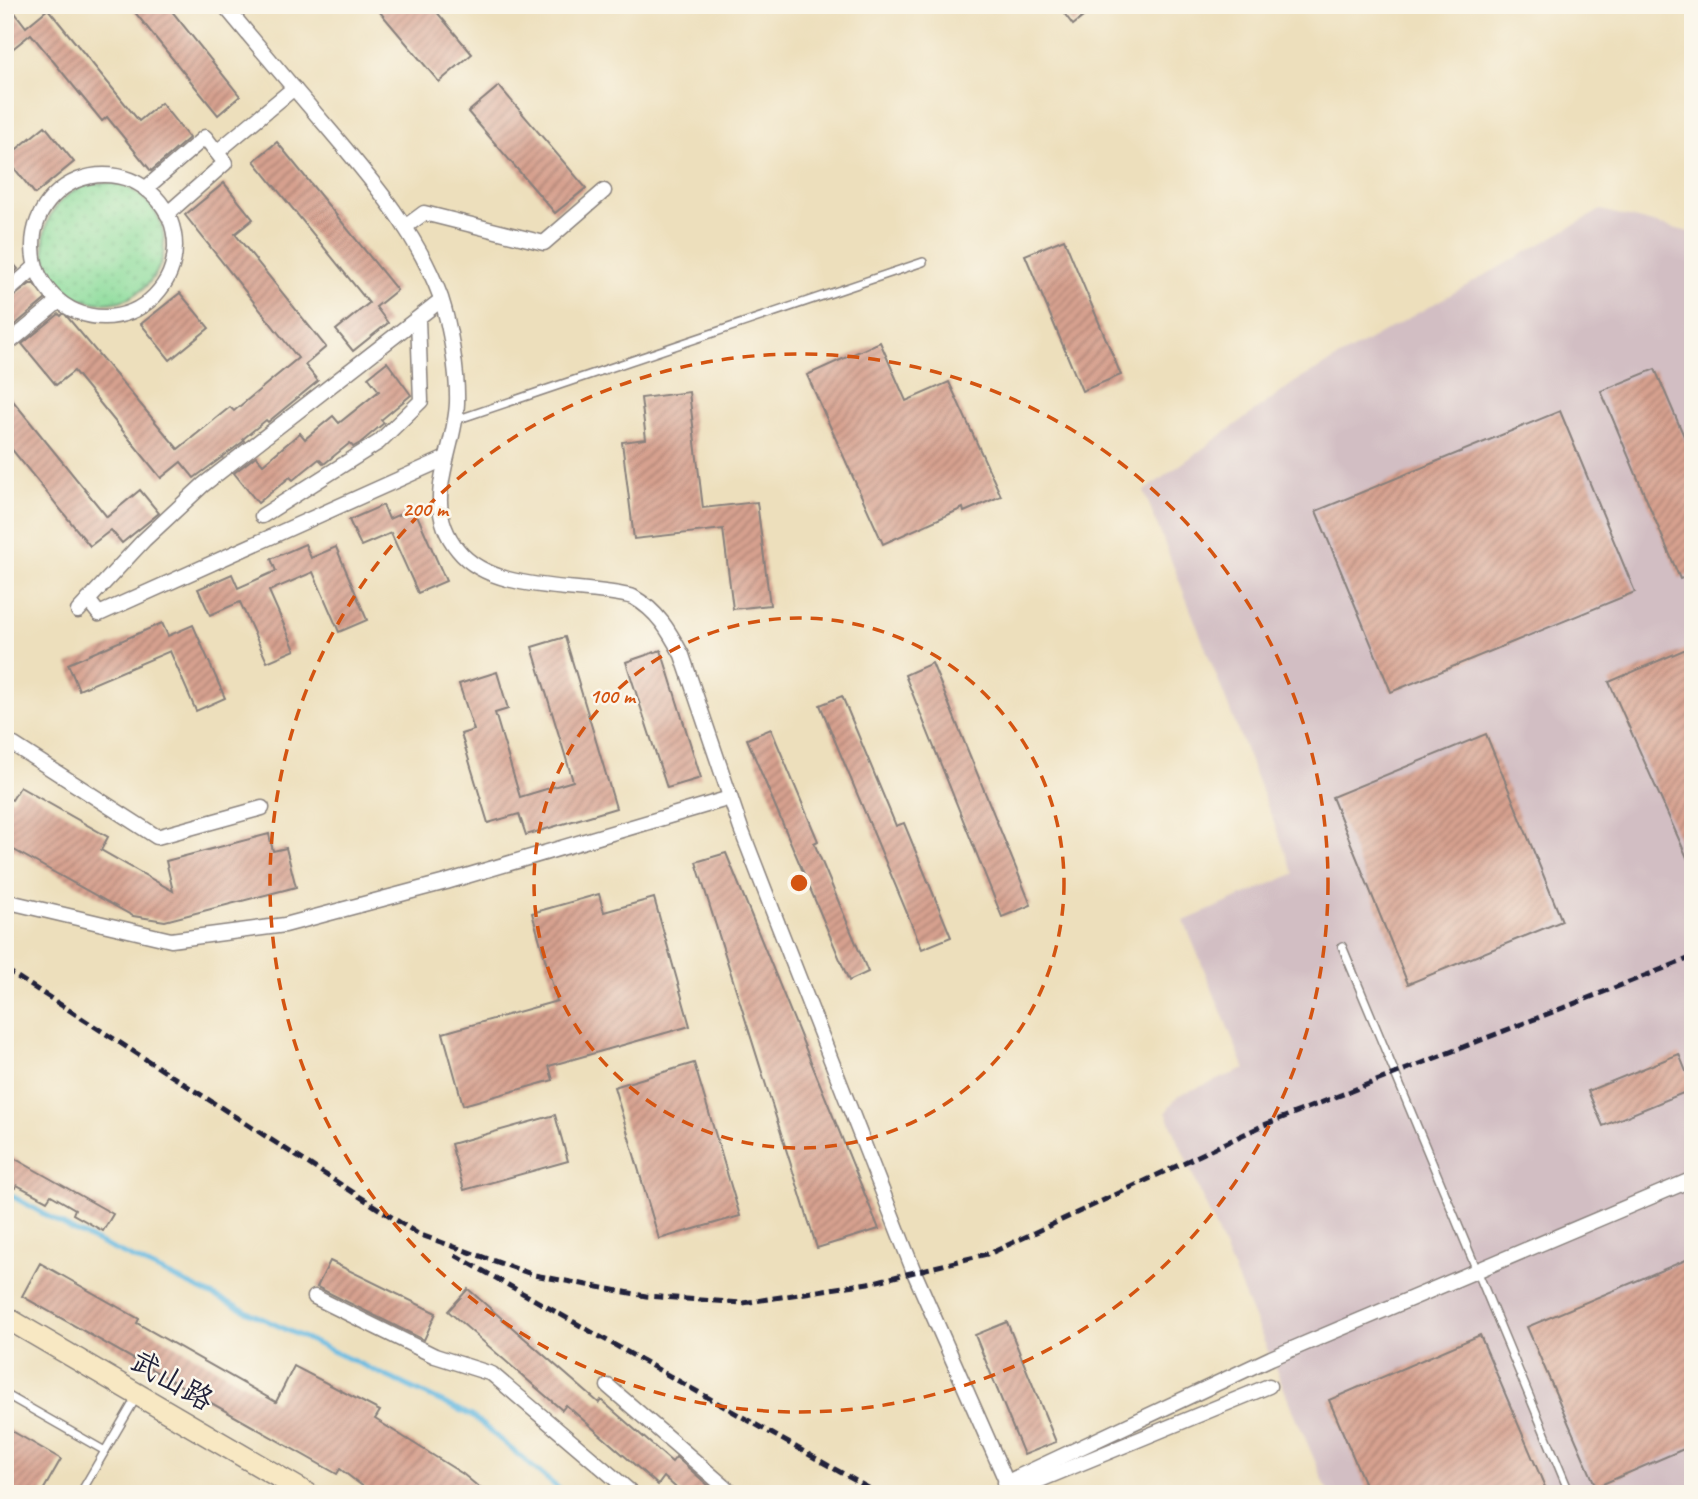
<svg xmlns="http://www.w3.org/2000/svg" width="1698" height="1499" font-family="Caveat,'LXGW WenKai TC',sans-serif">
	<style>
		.industrial { fill: #d2bec3 }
		.park { fill: url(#park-dots); stroke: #577f6b; stroke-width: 2 }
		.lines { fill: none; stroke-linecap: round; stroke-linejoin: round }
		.stream { stroke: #65b9e1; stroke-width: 5 }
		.building { fill: url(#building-hatch) }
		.service-casing { stroke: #88807c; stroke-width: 10 }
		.minor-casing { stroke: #88807c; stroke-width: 17 }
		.secondary-casing { stroke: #88807c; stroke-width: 24 }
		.service { stroke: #fff; stroke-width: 7 }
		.minor { stroke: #fff; stroke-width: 14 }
		.secondary { stroke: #f8e8c3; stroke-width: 21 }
		.rail { stroke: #22223b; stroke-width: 5; stroke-dasharray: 10 5; stroke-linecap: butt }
		.ring { fill: none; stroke: #d45411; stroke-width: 3.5; stroke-dasharray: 12 9 }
		.labels { text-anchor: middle; stroke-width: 5; stroke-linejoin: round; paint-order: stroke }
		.street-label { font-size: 30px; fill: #22223b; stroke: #fbf7ec }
		.centre { fill: #d45411; stroke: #fbf7ec; stroke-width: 3.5 }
		.ring-label { font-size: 21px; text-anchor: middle; font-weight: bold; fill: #d45411; stroke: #fbf7ec; stroke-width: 5; stroke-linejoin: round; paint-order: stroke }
	</style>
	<defs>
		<pattern id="park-dots" width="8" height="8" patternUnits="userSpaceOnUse" patternTransform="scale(1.75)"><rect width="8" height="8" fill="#8cdc9b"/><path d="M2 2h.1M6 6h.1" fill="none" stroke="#78bc86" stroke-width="1.8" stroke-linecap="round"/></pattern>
		<pattern id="building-hatch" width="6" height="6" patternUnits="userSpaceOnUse" patternTransform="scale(1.75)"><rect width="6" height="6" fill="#d7a18f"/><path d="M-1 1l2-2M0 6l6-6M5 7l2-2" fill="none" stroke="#ae8376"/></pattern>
	</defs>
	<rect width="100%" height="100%" fill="#fbf7ec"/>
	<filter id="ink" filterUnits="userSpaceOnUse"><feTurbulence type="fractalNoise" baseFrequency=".0143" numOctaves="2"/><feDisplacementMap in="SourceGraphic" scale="14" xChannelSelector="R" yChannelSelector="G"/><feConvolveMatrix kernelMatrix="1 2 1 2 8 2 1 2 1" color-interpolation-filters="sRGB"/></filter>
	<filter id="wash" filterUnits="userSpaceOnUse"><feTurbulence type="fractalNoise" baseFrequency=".00686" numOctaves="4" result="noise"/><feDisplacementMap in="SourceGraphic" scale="28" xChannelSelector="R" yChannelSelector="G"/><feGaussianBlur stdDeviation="1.57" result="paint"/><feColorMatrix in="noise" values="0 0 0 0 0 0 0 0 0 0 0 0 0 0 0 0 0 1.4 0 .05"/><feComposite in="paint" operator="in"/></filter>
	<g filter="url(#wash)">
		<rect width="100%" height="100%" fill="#eddfbc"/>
		<polygon class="industrial" points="1601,210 1693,233 1693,1494 1329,1494 1166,1112 1179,1095 1245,1069 1184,921 1294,874 1144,491 1295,382"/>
		<circle class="park" cx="104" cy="243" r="60"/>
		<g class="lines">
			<polyline class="stream" points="5,1192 72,1230 472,1416 565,1494"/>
		</g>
		<g id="blocks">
			<g class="building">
				<polygon points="5,5 9,5 26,27 48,9 139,121 161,103 189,138 151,171 107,117 102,121 31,34 5,55"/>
				<polygon points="129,5 167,5 240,96 218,115"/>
				<polygon points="374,5 431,5 472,54 439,82"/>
				<polygon points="1058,5 1098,5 1073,25"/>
				<polygon points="499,86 586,188 555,213 468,112"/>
				<polygon points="45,126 74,162 35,194 6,158"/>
				<polygon points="277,142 397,290 376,307 388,323 353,351 336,330 369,303 254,161"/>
				<polygon points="224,183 253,219 235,234 326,347 305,365 318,381 268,422 266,420 243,439 244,441 194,478 181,462 161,478 74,371 56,385 22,344 59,314 61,316 64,313 178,449 230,407 234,411 298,358 185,215"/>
				<polygon points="1064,239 1121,375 1082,391 1025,255"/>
				<polygon points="5,254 18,269 5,281"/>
				<polygon points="30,284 34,284 46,299 10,329 5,323 5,303"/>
				<polygon points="180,293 209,328 170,360 141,324"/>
				<polygon points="880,342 906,401 949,382 1001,496 964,512 963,508 883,544 807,375"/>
				<polygon points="387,362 411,395 381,420 384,423 360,443 353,447 350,443 324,464 319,459 293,480 290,477 258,503 234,473 256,456 263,464 300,433 305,439 333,416 339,423 379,391 368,377"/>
				<polygon points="1655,369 1693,457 1693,574 1680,579 1601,391"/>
				<polygon points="5,391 107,517 140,490 159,513 122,543 111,530 90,546 5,441"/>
				<polygon points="689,392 703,508 757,502 770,605 733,609 723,529 634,539 622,442 646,439 641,398"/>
				<polygon points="1560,411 1635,592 1391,692 1316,511"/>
				<polygon points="383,505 389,519 414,508 446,581 418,593 391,533 361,546 349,520"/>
				<polygon points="305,544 311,558 336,547 367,620 339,632 313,572 269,591 295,650 267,662 240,602 210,615 198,589 232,574 238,588 276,571 271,559"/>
				<polygon points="162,623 168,636 193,625 225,698 196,711 170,651 79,690 68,664"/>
				<polygon points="565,637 616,808 526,835 519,814 488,823 461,734 474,730 459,684 497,672 508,709 495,713 520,797 573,781 532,647"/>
				<polygon points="1693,646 1693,871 1609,682"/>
				<polygon points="661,650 701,778 667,788 626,662"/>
				<polygon points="932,663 1031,905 1002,917 905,675"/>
				<polygon points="842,696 896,826 904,823 951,937 922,949 820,705"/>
				<polygon points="771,729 818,841 814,843 868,972 849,981 747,739"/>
				<polygon points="1486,734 1562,921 1408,984 1332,797"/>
				<polygon points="20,787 108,837 101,850 173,891 166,861 269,834 273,851 286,848 296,887 165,921 133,916 5,845 5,796 12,800"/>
				<polygon points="726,853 879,1229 817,1248 696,862"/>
				<polygon points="599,894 604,912 654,898 690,1026 549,1066 553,1080 463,1105 443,1033 557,1001 532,913"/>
				<polygon points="1679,1054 1693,1089 1603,1126 1588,1091"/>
				<polygon points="694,1063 740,1216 659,1239 614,1087"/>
				<polygon points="555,1115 568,1161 464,1190 451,1144"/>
				<polygon points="5,1153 113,1214 103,1231 73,1214 75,1209 51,1195 47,1201 17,1185 15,1188 5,1183"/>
				<polygon points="1693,1257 1693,1445 1596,1487 1527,1327"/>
				<polygon points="330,1261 436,1313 424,1340 317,1287"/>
				<polygon points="40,1263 139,1319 137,1323 276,1402 294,1366 380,1411 375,1419 463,1474 487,1494 373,1494 340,1469 337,1474 22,1296"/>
				<polygon points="468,1289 599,1403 601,1400 672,1462 676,1457 718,1494 683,1494 664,1477 658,1485 566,1405 562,1410 448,1311"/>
				<polygon points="1007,1322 1056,1442 1024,1455 975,1335"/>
				<polygon points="1480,1335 1548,1494 1369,1494 1329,1400"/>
				<polygon points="5,1427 61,1459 41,1494 5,1494"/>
			</g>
		</g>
	</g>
	<g filter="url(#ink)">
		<use href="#blocks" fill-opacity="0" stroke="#88807c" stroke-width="2"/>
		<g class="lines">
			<g class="service-casing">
				<g id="service">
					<polyline points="456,420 923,262"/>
					<polyline points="1342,946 1570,1494"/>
					<polyline points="5,1394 105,1451 136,1398"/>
					<polyline points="80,1494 105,1451"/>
				</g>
			</g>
			<g class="minor-casing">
				<g id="minor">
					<path d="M224,5c34,41 68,81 103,122 44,52 90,105 114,171 9,27 17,76 16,105 -2,51 -38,100 1,147 36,45 123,33 175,47 25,14 36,34 49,58l59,174 38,98 135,345 97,220 258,-106"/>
					<polyline points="217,152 294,88"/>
					<circle cx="104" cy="246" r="71"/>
					<polyline points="145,189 205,137 225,163 167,214"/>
					<polyline points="405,227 424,213 544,243 604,191"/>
					<polyline points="5,294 35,267"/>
					<polyline points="5,346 59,301"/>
					<polyline points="262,516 379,442 421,401 418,319"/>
					<polyline points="88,600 99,614 444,459"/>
					<polyline points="78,611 144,540 203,485 441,300"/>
					<polyline points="5,744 14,745 157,837 262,808"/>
					<polyline points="5,901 171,940 285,925 446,882 730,798"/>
					<polyline points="315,1297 435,1356 492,1374 633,1494"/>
					<polyline points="608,1386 733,1494"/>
					<polyline points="1005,1483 1271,1358 1693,1179"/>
				</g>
			</g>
			<g class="secondary-casing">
				<polyline id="secondary" points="5,1317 308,1494"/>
			</g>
			<use href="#service" class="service"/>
			<use href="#minor" class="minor"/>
			<use href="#secondary" class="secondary"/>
			<g class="rail">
				<polyline points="5,969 418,1234 534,1275 646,1296 743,1303 874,1282 991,1253 1264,1125 1693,957"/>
				<polyline points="455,1255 879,1494"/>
			</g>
		</g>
	</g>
	<g class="ring">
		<circle cx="799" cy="883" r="265"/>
		<circle cx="799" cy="883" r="529"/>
	</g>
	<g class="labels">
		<g class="street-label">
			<text transform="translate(172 1380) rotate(30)" y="10">武山路</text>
		</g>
	</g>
	<circle cx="799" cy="883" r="10" class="centre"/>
	<g class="ring-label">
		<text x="425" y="516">200 m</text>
		<text x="612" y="703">100 m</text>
	</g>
	<rect width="1698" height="1499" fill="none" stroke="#fbf7ec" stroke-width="28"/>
</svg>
